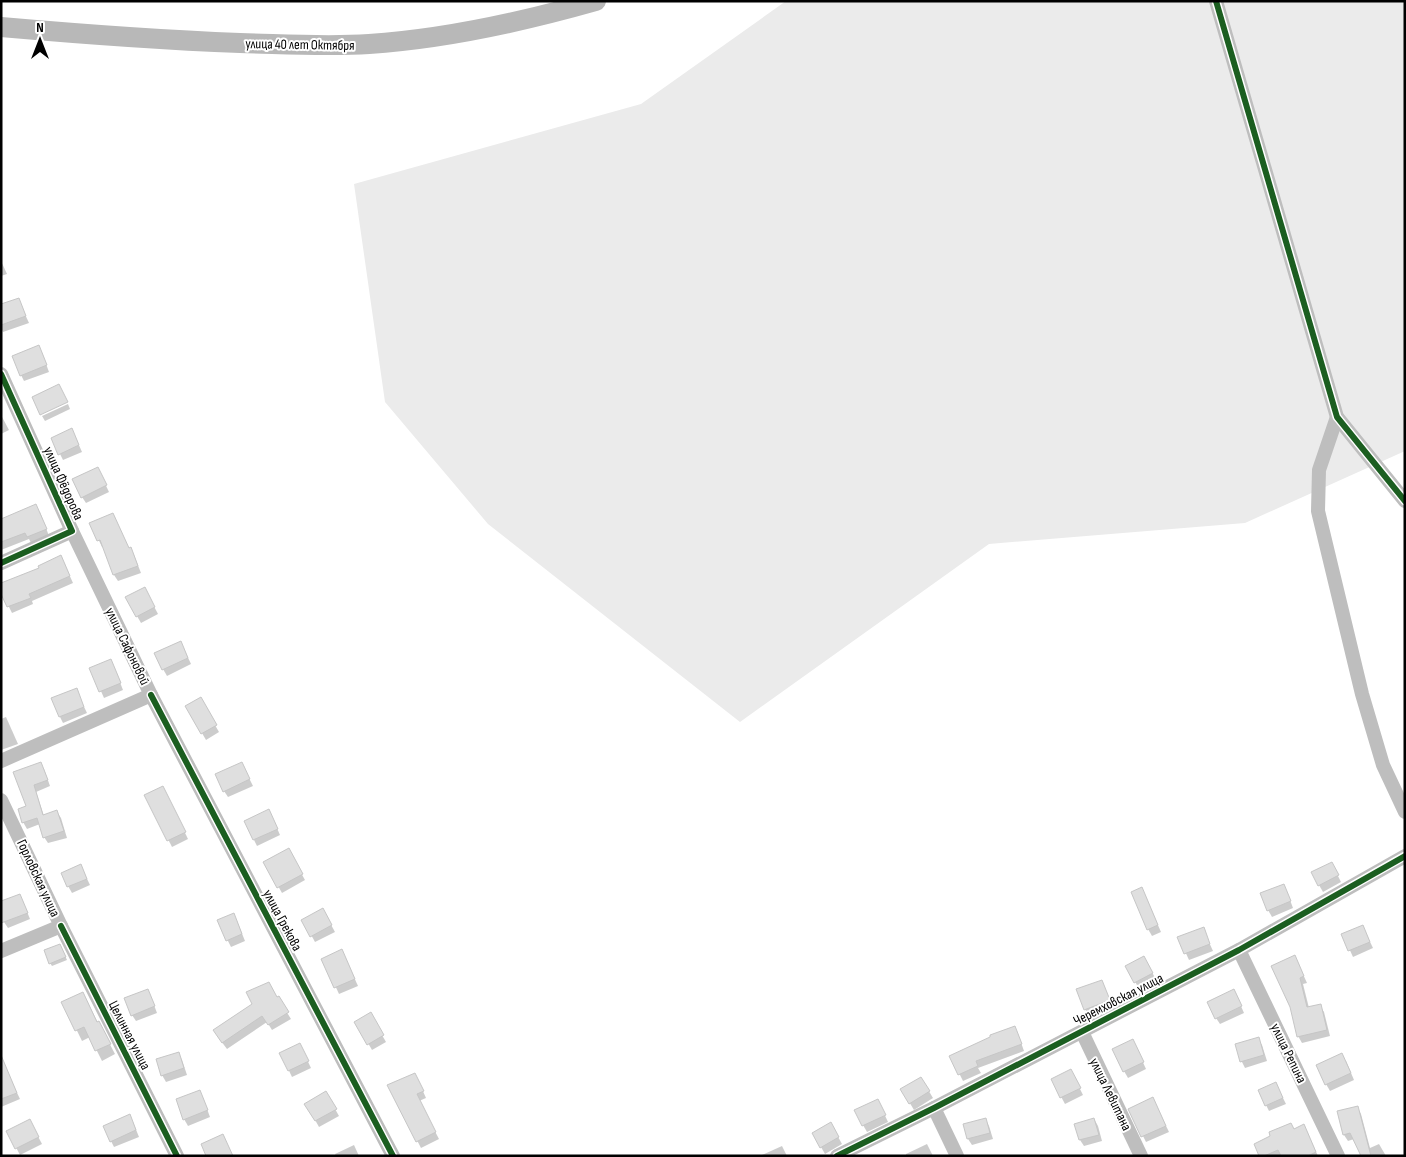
<svg xmlns="http://www.w3.org/2000/svg" width="1406" height="1157" font-family="'Sofia Sans Condensed',sans-serif">
	<style>
		.green { fill: #ebebeb }
		.shadow { fill: #0003 }
		.building { fill: #dfdfdf; stroke: #c6c6c6 }
		.lines { fill: none; stroke-linecap: round; stroke-linejoin: round }
		.minor { stroke: #bebebe; stroke-width: 14 }
		.secondary { stroke: #b8b8b8; stroke-width: 20 }
		.cycleway-casing { stroke: #fff; stroke-width: 9 }
		.cycleway { stroke: #1b5e20; stroke-width: 6 }
		.labels { text-anchor: middle; stroke-width: 4; stroke-linejoin: round; paint-order: stroke }
		.street-label { font-size: 14px; fill: #000; stroke: #fff }
	</style>
	<rect width="100%" height="100%" fill="#fff"/>
	<polygon class="green" points="786,1 1405,1 1405,451 1245,523 989,544 740,722 488,524 385,402 354,184 641,104"/>
	<g class="shadow">
		<polygon points="1,261 7,274 1,276"/>
		<polygon points="18,299 29,323 3,332 1,328 1,305"/>
		<polygon points="42,353 49,372 24,381 21,375"/>
		<polygon points="68,404 70,409 45,421 42,416"/>
		<polygon points="1,415 9,430 1,434"/>
		<polygon points="75,436 82,452 63,460 60,454"/>
		<polygon points="101,475 109,492 86,503 82,497"/>
		<polygon points="40,512 49,536 31,543 29,539 1,550 1,520"/>
		<polygon points="91,524 129,549 130,548 134,555 141,573 118,581 114,575 104,546 102,547"/>
		<polygon points="64,563 73,583 32,601 33,604 12,613 1,591"/>
		<polygon points="148,595 158,614 141,623 137,616"/>
		<polygon points="184,649 191,664 167,676 163,669"/>
		<polygon points="114,667 123,690 104,698 91,668"/>
		<polygon points="76,690 87,713 63,723 60,717"/>
		<polygon points="200,699 219,732 206,740 187,707"/>
		<polygon points="6,717 18,744 1,750 1,719"/>
		<polygon points="44,769 50,786 36,792 44,816 57,812 61,818 67,838 48,843 44,837 40,824 27,829 23,822 28,807 15,773"/>
		<polygon points="245,770 253,786 228,797 224,791"/>
		<polygon points="166,794 188,839 172,847 146,796"/>
		<polygon points="272,817 280,835 257,846 254,840"/>
		<polygon points="288,850 305,880 282,893 265,863"/>
		<polygon points="81,866 90,885 72,893 68,886"/>
		<polygon points="1335,870 1341,882 1323,892 1319,885"/>
		<polygon points="1287,892 1293,908 1272,917 1268,910"/>
		<polygon points="1145,895 1161,932 1152,936 1148,929"/>
		<polygon points="23,902 30,919 8,928 4,922"/>
		<polygon points="323,910 335,932 315,942 303,920"/>
		<polygon points="218,921 237,921 245,941 231,947"/>
		<polygon points="1363,927 1373,948 1353,957 1343,935"/>
		<polygon points="1203,929 1213,951 1189,960 1179,938"/>
		<polygon points="60,945 67,960 52,966 50,963"/>
		<polygon points="345,957 358,986 339,994 323,959"/>
		<polygon points="1298,963 1307,983 1303,984 1309,1008 1320,1006 1324,1012 1330,1036 1302,1043 1298,1036"/>
		<polygon points="1148,964 1156,980 1139,989 1127,966"/>
		<polygon points="1102,981 1112,1007 1089,1016 1085,1009"/>
		<polygon points="83,993 98,1023 104,1033 115,1054 102,1061 90,1037 82,1041 63,1002"/>
		<polygon points="151,997 157,1013 136,1021 132,1015"/>
		<polygon points="1237,997 1244,1013 1220,1024 1216,1018"/>
		<polygon points="278,998 291,1019 272,1030 267,1022 227,1049 218,1037"/>
		<polygon points="370,1014 386,1042 372,1050 356,1022"/>
		<polygon points="1018,1034 1024,1051 978,1068 981,1073 963,1081 951,1057"/>
		<polygon points="1258,1039 1262,1045 1267,1061 1245,1068 1242,1062 1237,1045"/>
		<polygon points="1136,1047 1146,1069 1128,1078 1124,1071"/>
		<polygon points="303,1051 311,1068 292,1077 281,1054"/>
		<polygon points="179,1054 182,1060 187,1075 166,1082 162,1075"/>
		<polygon points="1346,1061 1354,1080 1330,1091 1326,1084"/>
		<polygon points="9,1076 20,1099 1,1107 1,1079"/>
		<polygon points="1074,1077 1083,1095 1065,1104 1052,1080"/>
		<polygon points="921,1078 933,1098 914,1110 902,1090"/>
		<polygon points="418,1080 426,1098 419,1101 439,1139 421,1148 389,1086"/>
		<polygon points="1276,1084 1286,1104 1269,1111 1266,1105"/>
		<polygon points="326,1093 339,1116 319,1127 306,1104"/>
		<polygon points="203,1098 210,1117 188,1126 184,1119"/>
		<polygon points="1156,1105 1169,1132 1146,1142 1143,1136"/>
		<polygon points="881,1107 888,1122 867,1132 863,1125"/>
		<polygon points="1357,1107 1361,1114 1370,1148 1379,1144 1386,1156 1362,1156 1354,1139 1348,1141 1344,1135 1339,1112"/>
		<polygon points="985,1119 989,1126 993,1139 972,1145 968,1139"/>
		<polygon points="1094,1119 1098,1126 1102,1141 1084,1146 1080,1140 1076,1124"/>
		<polygon points="133,1122 139,1137 114,1147 111,1141"/>
		<polygon points="831,1124 842,1144 825,1154 813,1133"/>
		<polygon points="1304,1126 1318,1156 1261,1156 1272,1137"/>
		<polygon points="33,1127 42,1144 20,1155 8,1132"/>
		<polygon points="927,1144 933,1156 906,1156 906,1154"/>
		<polygon points="354,1145 359,1156 336,1156 335,1154"/>
		<polygon points="782,1146 787,1156 763,1156 762,1155"/>
	</g>
	<g class="building">
		<polygon points="19,298 26,316 1,325 1,304"/>
		<polygon points="39,345 47,365 20,376 12,356"/>
		<polygon points="59,384 68,402 40,415 32,397"/>
		<polygon points="72,428 79,445 58,455 51,438"/>
		<polygon points="98,467 107,485 81,498 72,479"/>
		<polygon points="36,504 47,529 27,537 25,533 1,542 1,519"/>
		<polygon points="113,513 129,548 131,547 138,566 113,575 100,540 97,541 89,523"/>
		<polygon points="61,555 70,576 29,594 31,598 7,607 1,594 1,583 39,568 38,566"/>
		<polygon points="145,587 155,607 136,617 125,597"/>
		<polygon points="181,641 188,658 162,670 154,653"/>
		<polygon points="111,659 121,683 99,692 89,668"/>
		<polygon points="77,688 84,707 59,717 51,698"/>
		<polygon points="201,697 217,725 201,734 185,706"/>
		<polygon points="41,762 48,780 34,785 43,815 57,810 64,831 43,838 37,818 22,823 18,809 26,806 13,772"/>
		<polygon points="242,762 250,779 223,792 215,774"/>
		<polygon points="163,786 186,832 167,841 144,795"/>
		<polygon points="269,809 278,829 253,840 244,821"/>
		<polygon points="289,848 303,874 277,888 263,862"/>
		<polygon points="1332,862 1339,875 1318,886 1311,872"/>
		<polygon points="81,864 87,879 67,887 61,873"/>
		<polygon points="1284,884 1291,901 1267,911 1260,893"/>
		<polygon points="1142,887 1158,925 1147,930 1131,892"/>
		<polygon points="20,894 28,913 1,923 1,901"/>
		<polygon points="323,908 332,925 310,937 301,920"/>
		<polygon points="234,913 242,934 226,941 217,920"/>
		<polygon points="1363,925 1370,942 1348,951 1341,934"/>
		<polygon points="1204,927 1210,944 1184,954 1177,937"/>
		<polygon points="60,944 66,957 49,964 44,950"/>
		<polygon points="342,949 355,979 334,988 321,959"/>
		<polygon points="1295,955 1304,976 1300,978 1307,1007 1321,1004 1327,1030 1297,1037 1290,1007 1271,966"/>
		<polygon points="1144,956 1153,973 1134,983 1125,966"/>
		<polygon points="1102,980 1110,1000 1084,1010 1076,989"/>
		<polygon points="269,982 277,997 279,996 289,1012 268,1025 262,1016 222,1043 213,1030 252,1004 246,992"/>
		<polygon points="148,989 155,1006 131,1016 124,998"/>
		<polygon points="1234,989 1242,1006 1215,1019 1207,1002"/>
		<polygon points="83,992 97,1022 99,1021 111,1044 95,1051 84,1027 75,1031 61,1002"/>
		<polygon points="371,1012 384,1035 367,1045 354,1022"/>
		<polygon points="1015,1026 1022,1044 976,1061 978,1066 958,1075 949,1056 990,1037 990,1035"/>
		<polygon points="1259,1037 1264,1055 1240,1062 1235,1044"/>
		<polygon points="1133,1039 1144,1062 1123,1072 1112,1049"/>
		<polygon points="300,1043 309,1061 288,1071 279,1053"/>
		<polygon points="179,1052 184,1068 161,1076 156,1059"/>
		<polygon points="1342,1053 1351,1073 1325,1085 1316,1065"/>
		<polygon points="1,1055 17,1093 1,1099"/>
		<polygon points="1071,1069 1081,1088 1060,1098 1051,1079"/>
		<polygon points="415,1073 424,1091 417,1094 436,1132 416,1142 387,1085"/>
		<polygon points="921,1077 930,1091 909,1104 900,1089"/>
		<polygon points="1276,1082 1283,1098 1265,1106 1258,1090"/>
		<polygon points="200,1090 208,1110 183,1120 176,1099"/>
		<polygon points="326,1091 337,1109 315,1121 304,1104"/>
		<polygon points="1153,1097 1166,1126 1141,1137 1128,1109"/>
		<polygon points="878,1099 886,1115 862,1126 854,1110"/>
		<polygon points="1358,1106 1371,1156 1361,1156 1350,1133 1343,1135 1337,1111"/>
		<polygon points="130,1114 136,1130 110,1142 103,1126"/>
		<polygon points="986,1118 990,1133 967,1139 963,1124"/>
		<polygon points="1094,1118 1099,1135 1079,1140 1074,1124"/>
		<polygon points="30,1119 39,1137 15,1149 6,1131"/>
		<polygon points="831,1122 839,1137 820,1148 812,1133"/>
		<polygon points="1291,1123 1294,1129 1304,1124 1316,1152 1308,1156 1281,1156 1278,1150 1264,1156 1259,1156 1254,1144 1270,1136 1269,1132"/>
		<polygon points="223,1134 233,1156 206,1156 201,1144"/>
	</g>
	<g class="lines">
		<g class="minor">
			<polyline points="1216,1 1337,417 1405,501"/>
			<polyline points="1337,417 1319,470 1318,511 1362,694 1383,765 1405,812"/>
			<polyline points="1,563 72,531 1,374"/>
			<polyline points="151,695 393,1156"/>
			<polyline points="1,761 151,695 72,531"/>
			<polyline points="1,800 61,926 1,951"/>
			<polyline points="61,926 177,1156"/>
			<polyline points="1239,950 1338,1156"/>
			<polyline points="1082,1032 1141,1156"/>
			<polyline points="934,1108 957,1156"/>
			<polyline points="837,1156 934,1108 1239,950 1405,856"/>
		</g>
		<path class="secondary" d="M1,27c80,7 159,13 239,16 43,1 86,4 129,1 77,-5 153,-22 227,-43"/>
		<g class="cycleway-casing">
			<g id="cycleway">
				<polyline points="1216,1 1337,417 1405,501"/>
				<polyline points="1,563 72,531 1,374"/>
				<polyline points="151,695 393,1156"/>
				<polyline points="61,926 177,1156"/>
				<polyline points="837,1156 934,1108 1239,950 1405,856"/>
			</g>
		</g>
		<use href="#cycleway" class="cycleway"/>
	</g>
	<g class="labels">
		<g class="street-label">
			<text transform="translate(300 44) rotate(1)" y="5">улица 40 лет Октября</text>
			<text transform="translate(64 483) rotate(66)" y="5">улица Фёдорова</text>
			<text transform="translate(128 646) rotate(64)" y="5">улица Сафоновой</text>
			<text transform="translate(39 878) rotate(65)" y="5">Горловская улица</text>
			<text transform="translate(283 920) rotate(62)" y="5">улица Грекова</text>
			<text transform="translate(1118 999) rotate(-27)" y="5">Черемховская улица</text>
			<text transform="translate(130 1035) rotate(63)" y="5">Целинная улица</text>
			<text transform="translate(1289 1053) rotate(64)" y="5">улица Репина</text>
			<text transform="translate(1111 1094) rotate(64)" y="5">улица Левитана</text>
		</g>
	</g>
	<rect width="1406" height="1157" fill="none" stroke="#000000" stroke-width="5"/>
	<g transform="translate(40 40)" stroke="#ffffff" stroke-width="4" paint-order="stroke">
	<path d="M0-4L9 19L0 12L-9 19Z" fill="#000000"/>
	<text y="-8" font-size="14" font-weight="bold" text-anchor="middle" fill="#000000">N</text>
	</g>
</svg>
